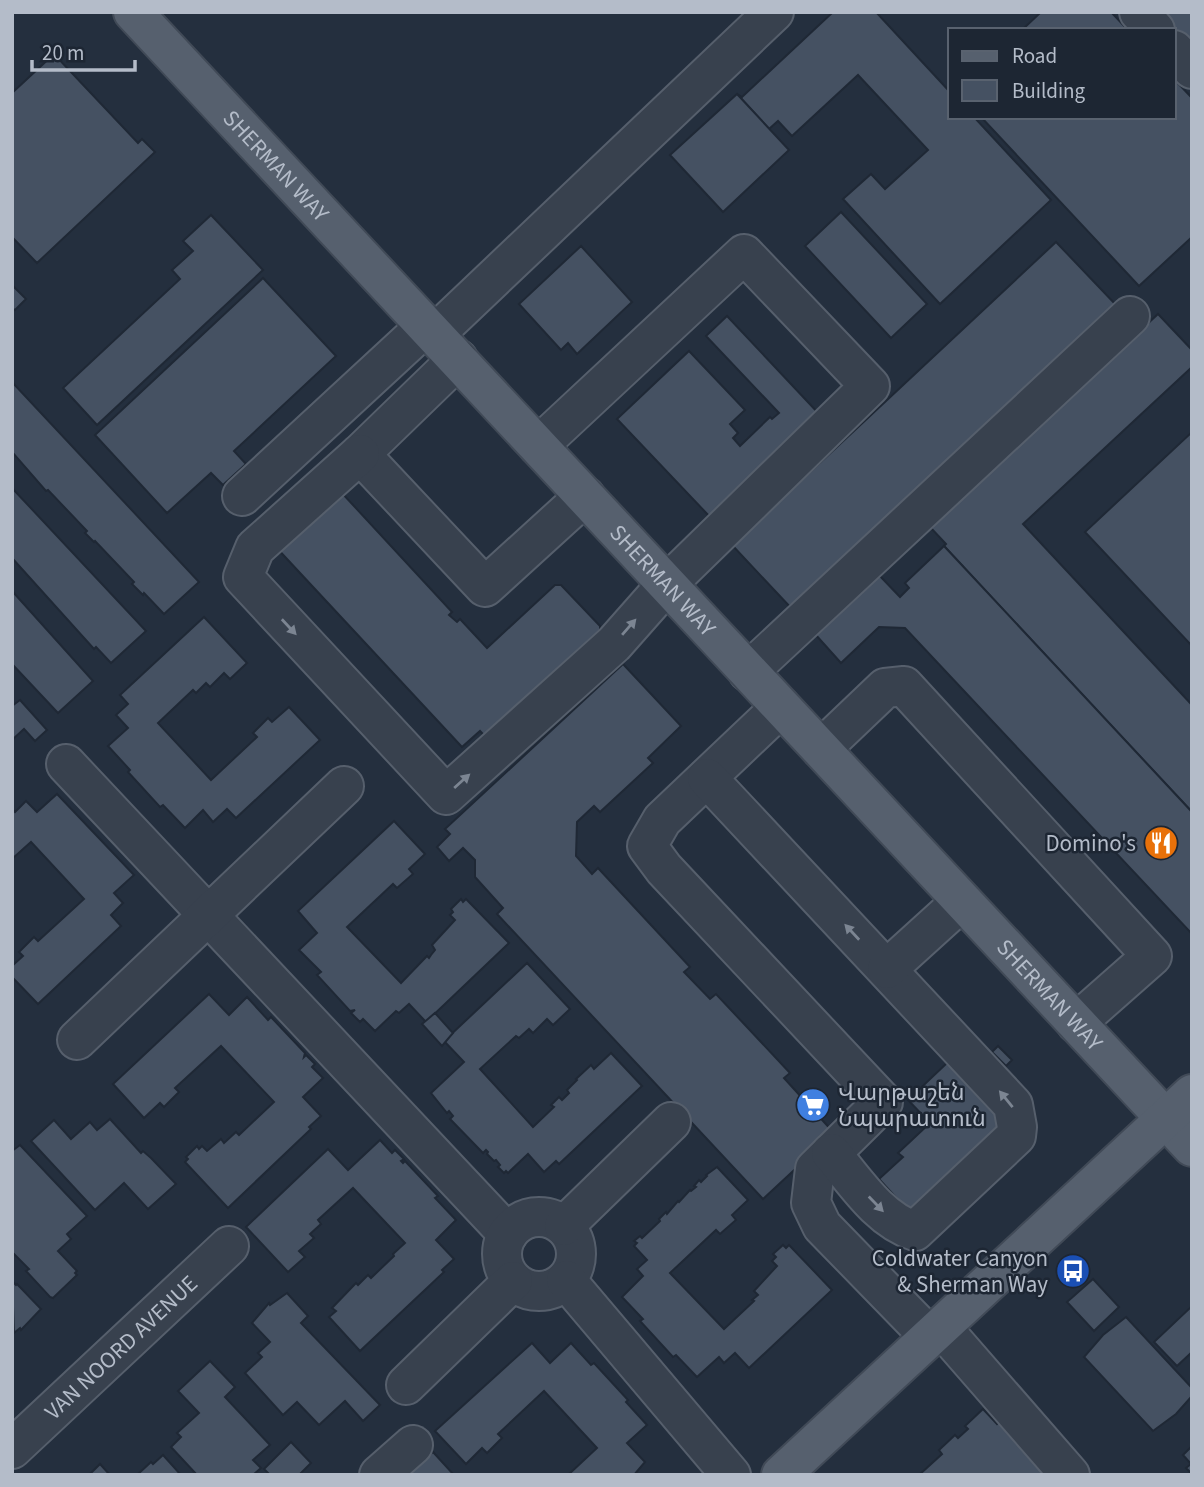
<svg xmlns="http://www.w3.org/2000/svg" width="1204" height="1487" font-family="'Source Sans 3','Noto Sans Armenian',sans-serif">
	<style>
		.building { fill: #455162; stroke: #1f2835; stroke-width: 2 }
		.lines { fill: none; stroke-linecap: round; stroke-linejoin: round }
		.minor-casing { stroke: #565f6c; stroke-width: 42 }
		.major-casing { stroke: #414a57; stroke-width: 42 }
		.minor { stroke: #38414e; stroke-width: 38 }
		.major { stroke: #56606e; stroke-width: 38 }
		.oneway { fill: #7c8592 }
		.labels { text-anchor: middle; stroke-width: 5; stroke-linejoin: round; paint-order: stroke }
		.street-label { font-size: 23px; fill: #b4bcc9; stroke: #1d2633 }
		.poi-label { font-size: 23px; fill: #b4bcc9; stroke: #1d2633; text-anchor: end }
	</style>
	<rect width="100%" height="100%" fill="#242f3e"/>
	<g class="building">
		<polygon points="833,12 876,12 950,92 950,117 974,117 1051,200 940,304 843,199 871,174 885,189 928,150 858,75 792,136 778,121 769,129 737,94 742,97"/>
		<polygon points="1041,12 1111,12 1128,30 1022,30"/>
		<polygon points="1157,12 1192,12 1192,50 1174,30"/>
		<polygon points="54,54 138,143 142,139 155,152 37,263 12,237 12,93"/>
		<polygon points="1174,79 1192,98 1192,237 1139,286 981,117 1174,117"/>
		<polygon points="737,94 789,150 723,212 670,155"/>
		<polygon points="841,212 927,304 891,338 805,246"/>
		<polygon points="211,215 263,270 97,425 63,388 180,279 172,270 193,251 183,241"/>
		<polygon points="1056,242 1117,306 793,610 732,545"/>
		<polygon points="581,246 632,302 577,354 568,343 561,350 519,304"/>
		<polygon points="263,278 336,356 234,451 246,464 223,485 211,473 167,513 95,435"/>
		<polygon points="12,285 26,299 15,310 12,308"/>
		<polygon points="1158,314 1192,350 1192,367 1023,524 1192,705 1192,812 944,546 946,544 930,527"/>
		<polygon points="727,316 821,416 711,518 617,419 689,351 745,410 730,424 738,433 733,438 740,446 770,417 772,419 779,413 706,336"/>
		<polygon points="12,382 199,582 164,614 144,593 143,595 132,584 134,582 95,541 94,542 85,533 87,531 48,490 46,491 12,452"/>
		<polygon points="1192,432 1192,646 1085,532"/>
		<polygon points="12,488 146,631 111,663 96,647 94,649 12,558"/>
		<polygon points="341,492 452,612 449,615 457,622 460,619 487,648 555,585 561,585 600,626 600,632 495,747 480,731 462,747 274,545"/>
		<polygon points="944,546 1192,812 1192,934 905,628 879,627 841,663 815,634 878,574 900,597 909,588 905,583"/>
		<polygon points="13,592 93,681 58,713 12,664"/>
		<polygon points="204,617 247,663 230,679 224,673 210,687 206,683 196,693 193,690 158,723 211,780 257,737 253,733 268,718 272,722 289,707 320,740 236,818 227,809 213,822 203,810 185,828 163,805 160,807 128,772 130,770 108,746 128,728 116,715 128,704 120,695"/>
		<polygon points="623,664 681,726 648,758 653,763 600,812 594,806 577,822 576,856 592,874 598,868 690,967 684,972 710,999 716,994 790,1073 784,1078 834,1133 763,1199 497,914 503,908 475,877 475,860 463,848 449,861 437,847 450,834 445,829"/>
		<polygon points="20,700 47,730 35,741 24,729 12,740 12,706"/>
		<polygon points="57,794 134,875 114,893 123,903 111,915 121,926 38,1004 12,977 12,966 23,956 19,952 34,937 38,941 84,899 31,842 12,859 12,809 15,812 26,801 37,812"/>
		<polygon points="394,821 425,854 409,869 413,874 397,888 393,884 347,927 401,983 427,956 429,958 431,955 435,950 432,945 455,920 450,915 453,912 451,909 461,899 463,902 466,899 509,943 426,1022 409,1004 399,1013 396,1011 375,1031 363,1019 360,1022 351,1013 355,1010 350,1011 317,975 321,972 299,950 317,933 298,911"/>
		<polygon points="527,963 570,1009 553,1025 547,1019 533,1033 529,1029 519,1038 516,1036 480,1069 533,1127 554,1107 551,1105 559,1097 562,1100 569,1093 567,1090 577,1080 576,1079 591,1065 594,1069 611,1053 642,1086 559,1164 556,1161 544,1172 528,1154 508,1173 506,1171 504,1173 498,1167 500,1165 496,1160 494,1161 487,1154 488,1152 486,1150 483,1153 450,1119 453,1116 449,1111 447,1113 431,1093 464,1062 444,1041"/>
		<polygon points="209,994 229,1015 247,997 268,1020 271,1017 305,1053 304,1057 306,1055 315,1064 312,1067 323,1078 303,1097 321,1116 309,1127 311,1129 228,1208 185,1162 188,1159 186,1157 197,1146 199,1149 202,1146 207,1151 221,1139 224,1143 236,1132 239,1135 274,1102 221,1046 175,1088 179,1092 164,1107 160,1103 144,1118 113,1084"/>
		<polygon points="435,1013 453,1033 442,1046 422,1024"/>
		<polygon points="998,1046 1012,1060 1006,1066 992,1052"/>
		<polygon points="948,1062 1014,1132 914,1217 879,1179 903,1157 898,1153 930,1123 908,1100"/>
		<polygon points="110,1119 141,1153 143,1151 151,1158 176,1184 148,1209 124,1183 95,1210 31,1141 54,1120 71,1139 90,1122 97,1130"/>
		<polygon points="380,1140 392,1153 395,1150 404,1159 401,1161 403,1163 405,1161 438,1196 435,1198 456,1220 436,1240 454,1259 442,1270 444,1272 360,1351 329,1317 336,1311 332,1308 356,1283 358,1285 368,1275 371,1278 394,1256 393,1254 405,1243 353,1188 318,1220 321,1224 310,1234 314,1238 299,1251 305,1257 288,1272 246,1227 328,1149 348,1170"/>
		<polygon points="20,1145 87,1216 67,1234 71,1239 58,1251 77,1271 75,1273 77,1275 53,1298 50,1297 26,1271 29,1269 12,1252 12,1151"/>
		<polygon points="717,1167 748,1200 732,1215 736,1220 720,1234 716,1230 670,1273 724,1329 754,1301 752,1300 758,1295 754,1291 777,1266 772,1261 776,1257 773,1254 783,1245 786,1248 789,1245 832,1290 749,1368 735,1353 724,1363 719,1357 697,1377 676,1355 673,1357 640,1321 643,1319 622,1297 643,1276 637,1269 647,1260 634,1246 637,1243 634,1241 640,1236 642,1238 660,1221 659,1219 666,1212 667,1214 678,1201 679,1202 690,1190 691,1191 696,1187 694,1186 699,1180 701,1182 707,1176 706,1175"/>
		<polygon points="1093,1279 1119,1307 1094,1331 1067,1302"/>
		<polygon points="12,1281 16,1285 17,1284 41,1309 21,1330 20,1328 14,1333"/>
		<polygon points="287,1293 308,1316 301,1323 380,1405 363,1421 345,1401 319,1425 297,1402 283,1415 245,1373 262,1357 258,1353 270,1342 252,1323 269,1303 270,1305"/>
		<polygon points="1192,1306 1192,1352 1177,1366 1154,1342"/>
		<polygon points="1126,1317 1192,1388 1192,1396 1176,1414 1153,1431 1084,1357 1103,1335"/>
		<polygon points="532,1343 550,1363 571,1343 591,1365 594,1363 628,1400 626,1402 647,1425 627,1443 645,1462 634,1475 568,1475 597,1448 544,1391 498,1434 502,1438 487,1453 482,1448 466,1464 435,1431"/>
		<polygon points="210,1361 235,1387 225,1397 270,1445 253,1460 261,1468 253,1475 197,1475 171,1447 181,1437 177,1433 199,1413 178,1391"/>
		<polygon points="983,1409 997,1424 999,1422 1048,1475 919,1475 942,1454 939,1450 955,1435 958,1438 968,1429 965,1426"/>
		<polygon points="291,1442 311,1463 299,1475 270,1475 264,1469"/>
		<polygon points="1192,1446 1192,1474 1186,1468 1191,1464 1183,1455"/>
		<polygon points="433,1452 454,1475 408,1475"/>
		<polygon points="163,1455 181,1475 137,1475 151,1462 153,1464"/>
		<polygon points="100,1464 110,1475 86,1475 90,1474"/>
	</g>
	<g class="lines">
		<g class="minor-casing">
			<g id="minor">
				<polyline points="1139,12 1155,30"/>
				<polyline points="1174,50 1192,69"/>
				<polyline points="435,334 774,12"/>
				<polyline points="458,359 360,454 485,587 585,496"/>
				<polyline points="360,454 255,548 243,577 446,795 614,644 667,584 870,386 744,254 538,446"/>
				<polyline points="242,496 426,326"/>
				<polyline points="748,672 1130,316"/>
				<polyline points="781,707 662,820 647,846 664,869 883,1102 815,1169 811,1203 822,1226 930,1337"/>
				<polyline points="821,749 885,688 904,686 1152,956 1076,1023"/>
				<polyline points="66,764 508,1234"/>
				<path d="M707,778l306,327 4,22 -1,9 -101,95c-36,-11 -61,-51 -84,-78"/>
				<polyline points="887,969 962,901"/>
				<polyline points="77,1040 344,786"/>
				<circle cx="539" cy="1254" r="37"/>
				<polyline points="564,1226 671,1122"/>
				<polyline points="566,1280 731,1475"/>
				<polyline points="941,1327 1070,1475"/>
				<polyline points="406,1385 513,1281"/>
				<path id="s1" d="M12,1449l217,-203"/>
				<polyline points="379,1475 413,1445"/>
			</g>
		</g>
		<g class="major-casing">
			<g id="major">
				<path id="s2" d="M133,12l1059,1135"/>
				<polyline points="781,1475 1192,1094"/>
			</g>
		</g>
		<use href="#minor" class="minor"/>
		<use href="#major" class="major"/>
	</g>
	<defs><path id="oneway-solid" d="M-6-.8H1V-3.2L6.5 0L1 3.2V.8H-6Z" transform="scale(1.75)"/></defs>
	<g class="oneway">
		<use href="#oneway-solid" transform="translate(289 627) rotate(47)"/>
		<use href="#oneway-solid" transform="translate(629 627) rotate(-49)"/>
		<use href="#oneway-solid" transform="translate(462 781) rotate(-42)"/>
		<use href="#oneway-solid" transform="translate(852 932) rotate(-133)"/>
		<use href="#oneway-solid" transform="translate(1006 1099) rotate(-129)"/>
		<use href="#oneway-solid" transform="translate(876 1204) rotate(46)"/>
	</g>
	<defs>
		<g id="restaurant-disc" transform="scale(1.75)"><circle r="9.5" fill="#e8710a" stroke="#1d2633"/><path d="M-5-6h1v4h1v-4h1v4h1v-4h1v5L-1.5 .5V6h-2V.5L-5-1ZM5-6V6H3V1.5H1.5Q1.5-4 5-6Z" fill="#fff"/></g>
		<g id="supermarket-disc" transform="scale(1.75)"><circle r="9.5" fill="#3f7fe0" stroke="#1d2633"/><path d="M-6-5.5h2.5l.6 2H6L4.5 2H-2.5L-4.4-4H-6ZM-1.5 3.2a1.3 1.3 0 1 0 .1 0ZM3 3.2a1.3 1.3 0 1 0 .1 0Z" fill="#fff"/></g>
		<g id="bus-disc" transform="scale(1.75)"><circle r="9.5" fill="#1a4fb4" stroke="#1d2633"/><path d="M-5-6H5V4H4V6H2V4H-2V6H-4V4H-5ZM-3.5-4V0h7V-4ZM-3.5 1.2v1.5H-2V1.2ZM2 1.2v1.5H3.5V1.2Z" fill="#fff"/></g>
	</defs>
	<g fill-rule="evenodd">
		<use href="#restaurant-disc" x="1161" y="843"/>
		<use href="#supermarket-disc" x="813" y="1105"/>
		<use href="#bus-disc" x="1073" y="1271"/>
	</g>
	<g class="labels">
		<g class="street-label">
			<text dy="8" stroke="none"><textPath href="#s2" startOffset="210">SHERMAN WAY</textPath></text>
			<text dy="8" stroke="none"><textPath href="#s2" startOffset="777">SHERMAN WAY</textPath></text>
			<text dy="8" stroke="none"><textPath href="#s2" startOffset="1344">SHERMAN WAY</textPath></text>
			<text dy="8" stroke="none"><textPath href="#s1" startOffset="149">VAN NOORD AVENUE</textPath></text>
		</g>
		<g class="poi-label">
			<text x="1136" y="851">Domino's</text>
			<text x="838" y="1100" text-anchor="start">Վարթաշեն<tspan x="838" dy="26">Նպարատուն</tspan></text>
			<text x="1048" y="1266">Coldwater Canyon<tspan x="1048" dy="26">&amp; Sherman Way</tspan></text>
		</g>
	</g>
	<rect width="1204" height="1487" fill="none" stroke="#b4bcc9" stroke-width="28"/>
	<rect x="948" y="28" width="228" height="91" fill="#1d2633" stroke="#59626f" stroke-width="2"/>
	<rect x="962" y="51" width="35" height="10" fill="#56606e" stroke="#59626f" stroke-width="2"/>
	<text x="1012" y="63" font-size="21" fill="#b4bcc9">Road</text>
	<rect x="962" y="80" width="35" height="21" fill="#455162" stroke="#59626f" stroke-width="2"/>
	<text x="1012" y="98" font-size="21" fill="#b4bcc9">Building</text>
	<path d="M32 60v10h103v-10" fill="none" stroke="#b4bcc9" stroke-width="3.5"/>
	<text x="42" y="60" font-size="21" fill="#b4bcc9" stroke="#1d2633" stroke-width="5" paint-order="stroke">20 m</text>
</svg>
